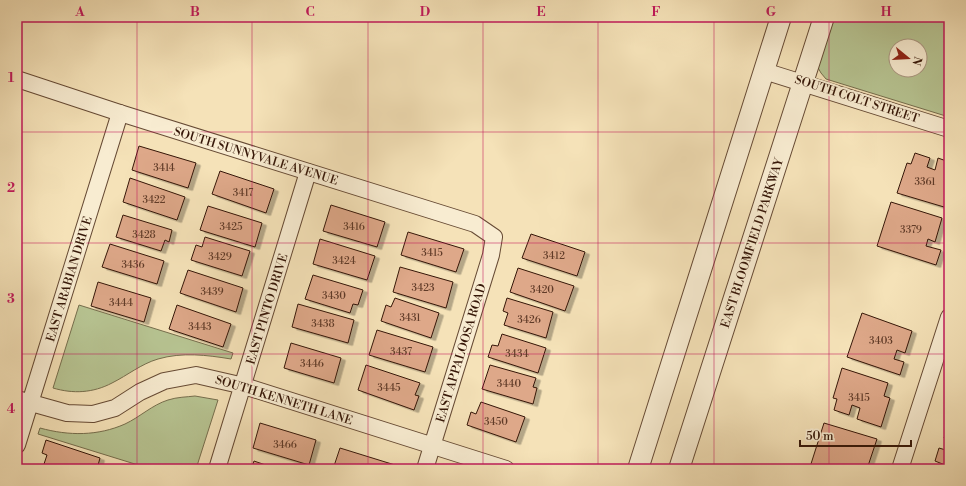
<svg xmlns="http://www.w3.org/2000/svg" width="966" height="486" font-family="'Libre Bodoni',serif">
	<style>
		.green { fill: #b7c492; stroke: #766e4d; fill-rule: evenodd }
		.building { fill: #dea889; stroke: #361708; filter: url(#shadow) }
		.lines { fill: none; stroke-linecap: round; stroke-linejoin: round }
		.minor-casing { stroke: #664a34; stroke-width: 18 }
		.tertiary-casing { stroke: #664a34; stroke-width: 22 }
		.minor { stroke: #f8ecd1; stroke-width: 16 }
		.tertiary { stroke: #f8ecd1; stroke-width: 20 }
		.grid { fill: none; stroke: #c2185b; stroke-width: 1; stroke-opacity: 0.55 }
		.labels { text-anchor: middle; stroke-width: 4; stroke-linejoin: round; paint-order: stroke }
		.number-label { font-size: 10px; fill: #603b28 }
		.street-label { font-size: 12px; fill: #361708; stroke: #f8ecd1 }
		.neatline { fill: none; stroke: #c2185b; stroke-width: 1.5 }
		.grid-label { font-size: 13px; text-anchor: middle; font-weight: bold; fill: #c2185b }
	</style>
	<defs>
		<filter id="shadow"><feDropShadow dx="4.5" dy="2.5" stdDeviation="0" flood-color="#0004"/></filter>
	</defs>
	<rect width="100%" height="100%" fill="#f5e2b8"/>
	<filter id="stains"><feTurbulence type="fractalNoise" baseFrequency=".005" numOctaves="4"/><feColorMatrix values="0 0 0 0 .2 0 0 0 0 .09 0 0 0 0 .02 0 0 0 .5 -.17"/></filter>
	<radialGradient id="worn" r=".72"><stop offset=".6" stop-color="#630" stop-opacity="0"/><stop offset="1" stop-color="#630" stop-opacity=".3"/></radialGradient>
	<g class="green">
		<path d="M831,17h118v100l-123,-38 -5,-6 -4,-7zM896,46h24v24h-24z"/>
		<path d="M79,305l154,48 -2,6c-24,-4 -49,-7 -73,0 -17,5 -30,16 -46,24 -19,10 -39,11 -59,5z"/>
		<path d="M195,396l23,4 -22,69h-45l-113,-35 2,-6c29,8 58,8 85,-4 15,-7 27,-19 43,-24 9,-3 19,-3 27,-4z"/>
	</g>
	<g class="building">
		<polygon points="139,146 196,163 188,188 132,170"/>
		<polygon points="915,153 930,158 927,167 935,170 938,158 949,162 949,194 944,207 897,193 907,163 911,164"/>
		<polygon points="220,171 274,189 266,213 212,194"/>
		<polygon points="130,178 185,197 177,220 123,202"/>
		<polygon points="891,202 942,218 935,242 928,239 926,246 941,250 936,265 877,246"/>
		<polygon points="331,205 385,222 377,247 323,231"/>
		<polygon points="208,206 262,223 255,247 200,230"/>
		<polygon points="123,215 172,230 169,242 165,240 161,251 116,237"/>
		<polygon points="408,232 464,249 456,272 401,255"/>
		<polygon points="531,234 585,252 577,276 522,258"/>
		<polygon points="205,237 250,251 242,276 191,260 196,245 202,247"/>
		<polygon points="320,239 375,256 367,280 313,264"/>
		<polygon points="110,244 164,261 157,284 102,267"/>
		<polygon points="400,267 453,282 446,308 393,292"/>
		<polygon points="518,268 574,286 565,311 510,292"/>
		<polygon points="188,270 243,288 236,312 180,293"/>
		<polygon points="313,275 363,290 358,305 353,304 350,313 305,299"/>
		<polygon points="98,282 151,298 144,322 91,306"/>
		<polygon points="395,298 439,313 431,338 381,321 386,305 391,307"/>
		<polygon points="507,298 553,312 546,338 504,325 508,313 503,311"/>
		<polygon points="298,304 354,320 348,343 292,327"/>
		<polygon points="177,305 231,324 223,347 169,329"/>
		<polygon points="862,313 912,331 905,353 897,350 894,359 904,362 900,375 847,357"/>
		<polygon points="377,330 433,347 425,372 369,355"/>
		<polygon points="502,334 546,348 538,373 488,357 492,345 498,346"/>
		<polygon points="291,343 341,358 334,383 284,368"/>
		<polygon points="366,365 420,383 415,395 419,396 414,410 358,390"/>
		<polygon points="490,365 536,378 533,387 537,388 533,404 482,389"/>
		<polygon points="842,368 888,383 884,396 890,398 881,427 857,419 860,408 852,405 849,415 834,410 837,399 833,398"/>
		<polygon points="481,402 525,417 516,442 467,425 471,412 476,414"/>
		<polygon points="260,423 316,440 309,465 253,448"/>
		<polygon points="824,423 877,439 867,469 815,469 810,467"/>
		<polygon points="948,427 949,427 949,439 944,438"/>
		<polygon points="46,440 100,458 97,469 51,469 43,467 47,455 42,453"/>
		<polygon points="340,448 395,465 393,469 333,469"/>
		<polygon points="939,448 949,451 949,469 943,469 945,465 935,461"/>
		<polygon points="254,461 277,469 251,469"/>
	</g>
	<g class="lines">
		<g class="minor-casing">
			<g id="minor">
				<polyline points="764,71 949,129"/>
				<polyline points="17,79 120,113 475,224 494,237 491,255 425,469"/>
				<polyline points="17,399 67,413 93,414 115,408 140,392 164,381 196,375 244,386 506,469"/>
				<polyline points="17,445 120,113"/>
				<polyline points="217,469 308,172"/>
				<polyline points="900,469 949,317"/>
			</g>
		</g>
		<g class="tertiary-casing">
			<g id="tertiary">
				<polyline points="638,469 781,17"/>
				<polyline points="679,469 824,17"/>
			</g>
		</g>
		<use href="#minor" class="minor"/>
		<use href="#tertiary" class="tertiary"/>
	</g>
	<path class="grid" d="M137,17v452M252,17v452M368,17v452M483,17v452M598,17v452M714,17v452M829,17v452M17,132h932M17,243h932M17,354h932"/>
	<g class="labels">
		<g class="number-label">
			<text x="164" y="171">3414</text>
			<text x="925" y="185">3361</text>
			<text x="243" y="196">3417</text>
			<text x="154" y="203">3422</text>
			<text x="231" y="230">3425</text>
			<text x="354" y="230">3416</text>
			<text x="911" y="233">3379</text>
			<text x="144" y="238">3428</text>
			<text x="432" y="256">3415</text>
			<text x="554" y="259">3412</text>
			<text x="220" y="260">3429</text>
			<text x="344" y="264">3424</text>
			<text x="133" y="268">3436</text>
			<text x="423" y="291">3423</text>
			<text x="542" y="293">3420</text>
			<text x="212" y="295">3439</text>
			<text x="334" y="299">3430</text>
			<text x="121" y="306">3444</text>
			<text x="410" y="321">3431</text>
			<text x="529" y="323">3426</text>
			<text x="323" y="327">3438</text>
			<text x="200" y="330">3443</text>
			<text x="881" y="344">3403</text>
			<text x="401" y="355">3437</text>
			<text x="517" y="357">3434</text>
			<text x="312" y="367">3446</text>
			<text x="509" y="387">3440</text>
			<text x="389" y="391">3445</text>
			<text x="859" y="401">3415</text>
			<text x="496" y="425">3450</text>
			<text x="285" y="448">3466</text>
		</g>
		<g class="street-label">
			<text transform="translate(857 99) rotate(18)" y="4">SOUTH COLT STREET</text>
			<text transform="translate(256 156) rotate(17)" y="4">SOUTH SUNNYVALE AVENUE</text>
			<text transform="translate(752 243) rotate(-72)" y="4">EAST BLOOMFIELD PARKWAY</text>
			<text transform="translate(69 279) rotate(-73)" y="4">EAST ARABIAN DRIVE</text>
			<text transform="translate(267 309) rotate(-73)" y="4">EAST PINTO DRIVE</text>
			<text transform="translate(461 353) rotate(-73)" y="4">EAST APPALOOSA ROAD</text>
			<text transform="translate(284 400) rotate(17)" y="4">SOUTH KENNETH LANE</text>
		</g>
	</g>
	<rect width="966" height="486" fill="none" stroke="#f5e2b8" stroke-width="44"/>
	<g transform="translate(908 58) rotate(108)"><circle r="19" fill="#f8ecd1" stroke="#aa9781"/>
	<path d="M0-3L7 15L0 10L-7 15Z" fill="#8f2418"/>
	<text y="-6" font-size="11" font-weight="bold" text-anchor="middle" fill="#361708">N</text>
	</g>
	<path d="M800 440v6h111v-6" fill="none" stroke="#361708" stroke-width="2"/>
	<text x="806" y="440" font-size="12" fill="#361708" stroke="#f8ecd1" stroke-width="3" paint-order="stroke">50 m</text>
	<rect x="22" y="22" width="922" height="442" class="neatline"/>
	<g class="grid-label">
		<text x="80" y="16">A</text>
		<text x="195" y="16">B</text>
		<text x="310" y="16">C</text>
		<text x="425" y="16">D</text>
		<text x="541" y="16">E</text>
		<text x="656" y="16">F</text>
		<text x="771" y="16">G</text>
		<text x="886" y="16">H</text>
		<text x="11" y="82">1</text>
		<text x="11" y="192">2</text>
		<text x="11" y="303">3</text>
		<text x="11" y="413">4</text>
	</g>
	<rect width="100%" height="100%" filter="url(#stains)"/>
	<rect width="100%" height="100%" fill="url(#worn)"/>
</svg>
